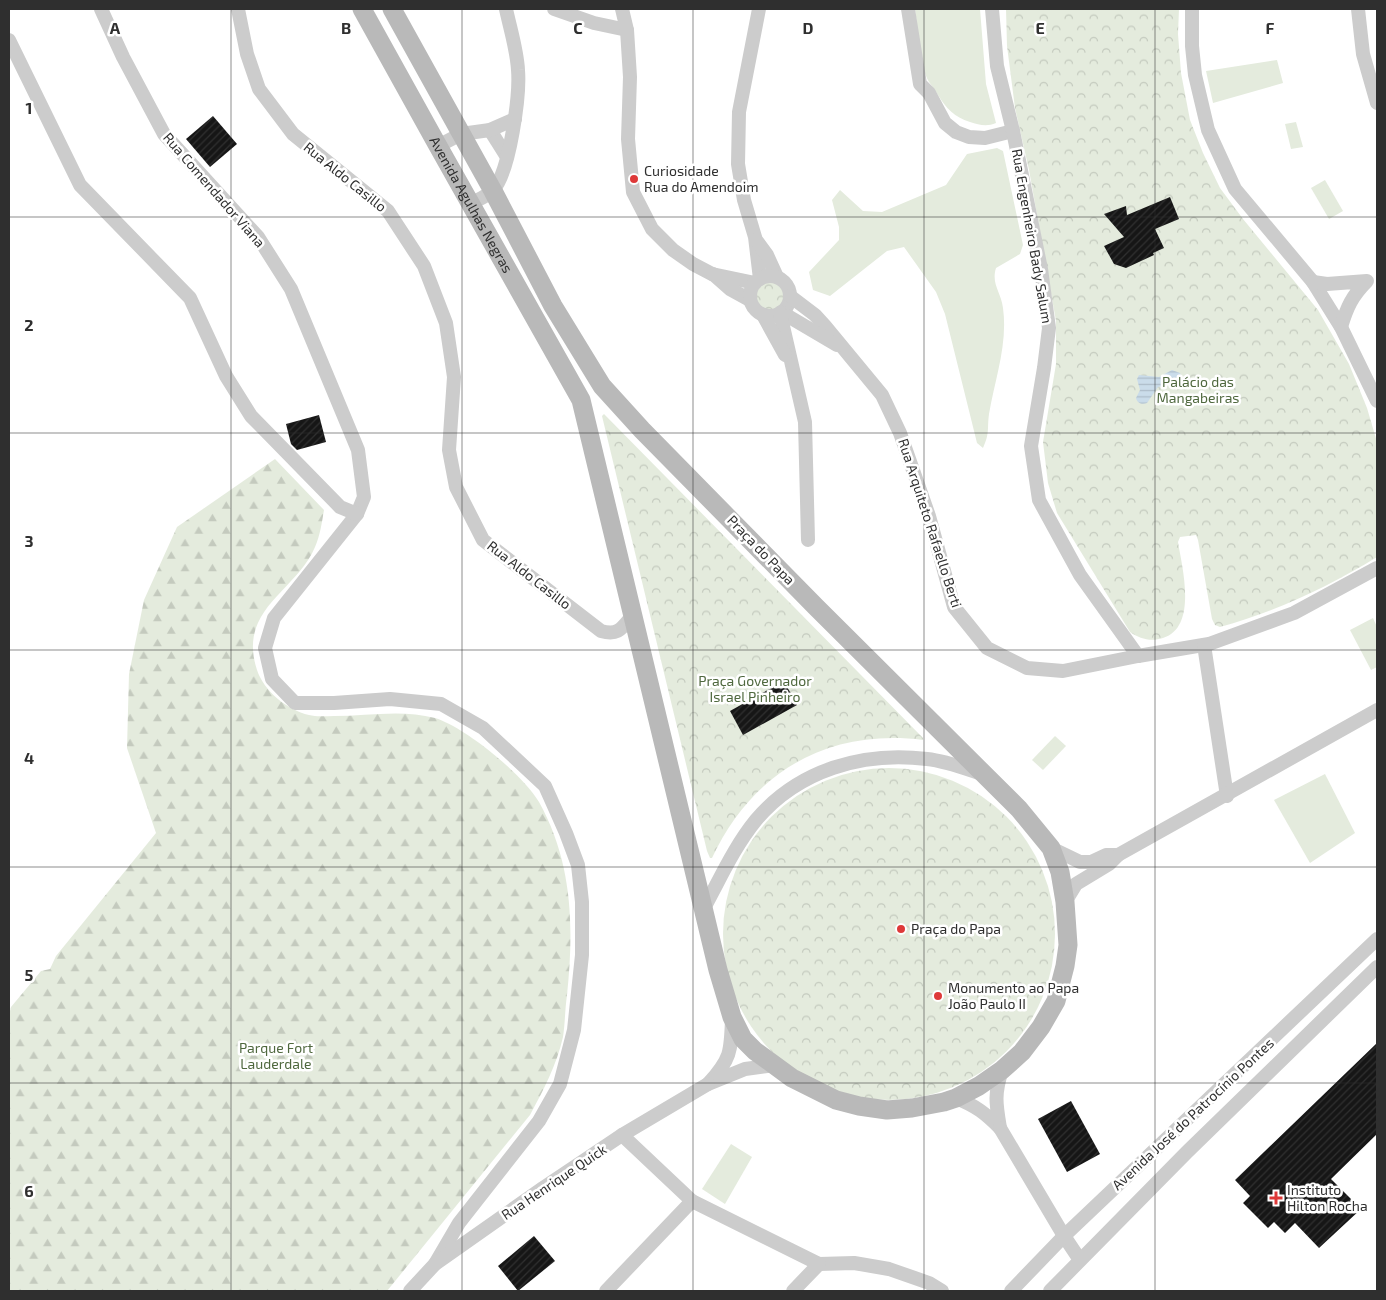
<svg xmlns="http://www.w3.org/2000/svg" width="1386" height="1300" font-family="'Exo 2',sans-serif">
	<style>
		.green { fill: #e4ebdd }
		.forest { fill: url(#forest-firs) }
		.park { fill: url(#park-crowns) }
		.water { fill: url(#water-rules) }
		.building { fill: url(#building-hatch) }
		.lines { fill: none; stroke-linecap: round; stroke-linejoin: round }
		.street { stroke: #ccc; stroke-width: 14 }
		.secondary { stroke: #b9b9b9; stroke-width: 19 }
		.grid { fill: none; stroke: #2f2f2f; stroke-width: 1; stroke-opacity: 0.55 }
		.poi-dot { fill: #de3939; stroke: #fff; stroke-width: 2 }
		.labels { text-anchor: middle; stroke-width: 5; stroke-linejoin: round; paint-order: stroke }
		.poi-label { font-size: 14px; fill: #2f2f2f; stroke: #fff; text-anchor: start }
		.street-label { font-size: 14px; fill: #2f2f2f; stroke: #fff }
		.park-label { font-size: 14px; fill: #4f683e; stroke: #fff }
		.grid-label { font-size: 16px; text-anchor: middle; font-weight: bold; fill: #2f2f2f; stroke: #fff; stroke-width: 5; stroke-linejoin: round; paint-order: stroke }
	</style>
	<defs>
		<pattern id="forest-firs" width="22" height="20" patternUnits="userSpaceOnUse" patternTransform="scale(1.25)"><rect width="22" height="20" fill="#e4ebdd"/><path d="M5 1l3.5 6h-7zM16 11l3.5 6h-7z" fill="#c4cabe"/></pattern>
		<pattern id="park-crowns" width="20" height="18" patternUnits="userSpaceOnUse" patternTransform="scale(1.25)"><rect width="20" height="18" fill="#e4ebdd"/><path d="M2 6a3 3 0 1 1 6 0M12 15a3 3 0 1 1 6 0" fill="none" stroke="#c4cabe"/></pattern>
		<pattern id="water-rules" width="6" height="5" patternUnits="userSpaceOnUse" patternTransform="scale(1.25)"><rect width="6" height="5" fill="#cadcea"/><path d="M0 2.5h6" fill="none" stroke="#aebdc9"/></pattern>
		<pattern id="building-hatch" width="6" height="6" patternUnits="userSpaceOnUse" patternTransform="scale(1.25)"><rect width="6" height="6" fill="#161616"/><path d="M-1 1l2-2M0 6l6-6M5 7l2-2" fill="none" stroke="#303030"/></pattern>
	</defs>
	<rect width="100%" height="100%" fill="#fff"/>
	<g class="green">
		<path d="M915,9h65l6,75 10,39c-9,4 -17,2 -26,-1 -16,-5 -24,-14 -32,-27 -3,-5 -6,-9 -9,-13 -10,-17 -11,-54 -14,-73z"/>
		<polygon points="1277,60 1283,83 1213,103 1206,71"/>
		<polygon points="1296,122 1303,147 1291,149 1285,124"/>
		<path d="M997,148l6,3 20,94 -3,9 -24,14c-5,16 5,24 7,40 5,36 -8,71 -14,106 -2,15 1,19 -6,34l-6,-5 -32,-129 -9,-22 -32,-45 -17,4 -57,45 -17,-6 -4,-18 30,-32v-13l-7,-27 8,-10 23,21 19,1 64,-27 21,-31z"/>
		<polygon points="1325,180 1343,211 1329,219 1311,188"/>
		<polygon points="1373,618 1377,627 1377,667 1371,670 1350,630"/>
		<polygon points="1055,736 1066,746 1043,770 1032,760"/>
		<polygon points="1325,774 1355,833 1310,863 1274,800"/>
		<polygon points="731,1144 752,1157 725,1204 702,1189"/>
	</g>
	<path class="forest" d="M275,459l49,51c-2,12 -4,26 -9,37 -19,45 -78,62 -58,123 7,21 30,40 52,45 7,2 17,1 25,1 33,0 68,-7 101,2 17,5 44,24 57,35 15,12 37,32 47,49 34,61 35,126 28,193 -2,14 -2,29 -4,42 -6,27 -20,54 -33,78l-143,176h-378v-276l2,-8 30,-36 9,-2 6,-13 100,-123 -29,-85 2,-74 15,-74 33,-73z"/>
	<g class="park">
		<path d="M1006,9h173l-1,25 3,39 9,47 13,33 17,35 23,31 75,91 31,54 18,44 10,34v115c-49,30 -102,55 -157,70l-5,-2 -3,-6 -14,-79 -2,-5 -16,2 -2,5c4,25 20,85 -15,96 -12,4 -23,1 -33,-6l-73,-119 -9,-30 -5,-41 13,-78v-43l-27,-151 -14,-62 -8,-62z"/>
		<circle cx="770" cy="296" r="15"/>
		<path d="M604,414l319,324v2c-95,-12 -171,32 -211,118h-2l-3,-7 -105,-435z"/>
		<circle cx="889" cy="934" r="166"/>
	</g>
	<path class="water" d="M1172,370l8,3 1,3 -1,5 -22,6 -11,16c-5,2 -10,0 -11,-5l4,-8 -3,-11 2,-4 20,2z"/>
	<g class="building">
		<polygon points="213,116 237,144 210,167 186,139"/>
		<polygon points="1170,197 1179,219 1155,229 1164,248 1153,253 1154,255 1126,268 1114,264 1104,246 1124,237 1104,214 1126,206 1127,215"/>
		<polygon points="319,415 326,442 297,450 291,444 286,424"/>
		<polygon points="784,681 797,705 743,735 730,711"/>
		<polygon points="1377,1043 1377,1134 1331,1179 1361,1209 1319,1248 1295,1223 1285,1233 1274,1222 1268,1228 1243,1203 1250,1196 1235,1180"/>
		<polygon points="1071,1101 1100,1154 1067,1172 1038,1119"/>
		<polygon points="534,1236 555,1261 518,1291 498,1266"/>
	</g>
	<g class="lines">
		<g class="street">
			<polyline points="101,9 123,57 164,134 258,237 291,289 358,450 364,497 357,514 274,618 265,648 272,679 295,703 334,703 390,699 441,704 483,728 545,786 566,833 578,865 582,902 582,955 574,1030 560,1084 539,1121 459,1223 435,1264"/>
			<path d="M238,9l9,45 12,35 34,45 95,77 36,55 22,57 8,54 -5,73 7,37 27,53 118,91c18,5 21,-3 32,-16"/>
			<polyline points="554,9 594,23 627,30"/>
			<polyline points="622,9 627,30 630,77 628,139 633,192 652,229 673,250 693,264 712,274 755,283"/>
			<polyline points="759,9 739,112 738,164 744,200 755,237 760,279"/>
			<polyline points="908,9 920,84 929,93 945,123 956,132 969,137 985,138 1013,131"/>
			<polyline points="992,9 997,66 1013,131 1041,269 1049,328 1044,368 1031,446 1039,500 1080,575 1138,656"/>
			<polyline points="1192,9 1192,46 1195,75 1208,130 1235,189 1313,282 1341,327 1377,401"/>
			<polyline points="1358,9 1363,54 1377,103"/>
			<polyline points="9,40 80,185 190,298 226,376 251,416 340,507 357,514"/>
			<polyline points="490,130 507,157"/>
			<polyline points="438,146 461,134 490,130 515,119"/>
			<path d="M470,204c7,-4 18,-8 23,-14 17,-18 27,-96 25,-120 -1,-20 -8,-42 -12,-61"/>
			<polyline points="756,240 767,255 777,277"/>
			<polyline points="713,274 730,289 750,300"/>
			<circle cx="770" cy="296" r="20"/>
			<path d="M1313,282l14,2 40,-3c-15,15 -20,26 -26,46"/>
			<polyline points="790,296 815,315 825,326 882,395 900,433 929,516 954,607 987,648 1027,668 1063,671 1138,656 1209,644 1294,613 1377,568"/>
			<polyline points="781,312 837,345"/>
			<polyline points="780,313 805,422 808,540"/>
			<polyline points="763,315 785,355"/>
			<polyline points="1204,645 1227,796"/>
			<polyline points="1051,848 1080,862 1091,862 1106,855 1118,855 1109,864 1076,884 1065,902"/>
			<polyline points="1118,855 1377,710"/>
			<path d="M704,908c16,-29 30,-61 52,-88 42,-50 107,-69 171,-61 19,2 37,9 55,15"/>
			<path d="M732,1018c-1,34 -1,41 -24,66l37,-15 30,-4"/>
			<path d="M956,1098c20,8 29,15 44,30 -4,-24 -6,-34 2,-58"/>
			<polyline points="1000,1128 1064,1236 1080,1260"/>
			<polyline points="622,1135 692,1201 819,1264 854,1263 889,1269 929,1283 942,1291"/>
			<polyline points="410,1291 435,1264 543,1188 622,1135 708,1084"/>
			<polyline points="606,1291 692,1201"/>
			<polyline points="793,1291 819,1264"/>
			<polyline points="1011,1291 1064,1236 1377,939"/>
			<polyline points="1050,1291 1187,1152 1377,967"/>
		</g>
		<path class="secondary" id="s1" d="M362,9l76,137 143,254 137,570 14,47 11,22 12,12 37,27 44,22 23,6 28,4 25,-2 32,-6 12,-4 23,-12 23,-16 20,-18 19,-25 15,-26 9,-35 3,-21 -3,-43 -5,-30 -9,-24 -32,-39 -203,-202 -174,-177 -40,-44 -49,-80 -60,-115 -101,-182"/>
	</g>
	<path class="grid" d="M231,9v1282M462,9v1282M693,9v1282M924,9v1282M1155,9v1282M9,217h1368M9,433h1368M9,650h1368M9,867h1368M9,1083h1368"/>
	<g class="poi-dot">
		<circle cx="634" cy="179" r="5"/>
		<circle cx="901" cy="929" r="5"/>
		<circle cx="938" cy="996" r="5"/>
		<path d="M1273.5 1190.5h5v5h5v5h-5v5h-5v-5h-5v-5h5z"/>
	</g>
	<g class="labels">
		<g class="poi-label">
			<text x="644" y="176">Curiosidade<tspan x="644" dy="16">Rua do Amendoim</tspan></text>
			<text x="911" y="934">Praça do Papa</text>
			<text x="948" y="993">Monumento ao Papa<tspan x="948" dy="16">João Paulo II</tspan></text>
			<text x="1287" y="1195">Instituto<tspan x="1287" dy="16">Hilton Rocha</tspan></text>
		</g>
		<g class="street-label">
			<text transform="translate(345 177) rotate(39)" y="5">Rua Aldo Casillo</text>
			<text transform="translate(214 190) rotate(49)" y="5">Rua Comendador Viana</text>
			<text dy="5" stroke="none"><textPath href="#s1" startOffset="224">Avenida Agulhas Negras</textPath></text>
			<text transform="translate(1032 236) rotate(80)" y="5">Rua Engenheiro Bady Salum</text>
			<text transform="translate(930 523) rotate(72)" y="5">Rua Arquiteto Rafaello Berti</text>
			<text transform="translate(761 550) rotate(46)" y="5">Praça do Papa</text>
			<text transform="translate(529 575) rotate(38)" y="5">Rua Aldo Casillo</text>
			<text transform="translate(1193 1114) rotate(-43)" y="5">Avenida José do Patrocínio Pontes</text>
			<text transform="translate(554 1182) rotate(-34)" y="5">Rua Henrique Quick</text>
		</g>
		<g class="park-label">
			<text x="1198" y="387">Palácio das<tspan x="1198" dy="16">Mangabeiras</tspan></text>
			<text x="755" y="686">Praça Governador<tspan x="755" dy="16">Israel Pinheiro</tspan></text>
			<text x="276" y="1053">Parque Fort<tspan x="276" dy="16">Lauderdale</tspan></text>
		</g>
	</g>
	<g class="grid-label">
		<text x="115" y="34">A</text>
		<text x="346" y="34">B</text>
		<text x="578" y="34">C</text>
		<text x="808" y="34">D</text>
		<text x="1040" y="34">E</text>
		<text x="1270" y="34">F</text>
		<text x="29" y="114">1</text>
		<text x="29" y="331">2</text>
		<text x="29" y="547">3</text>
		<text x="29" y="764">4</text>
		<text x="29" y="981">5</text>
		<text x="29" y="1197">6</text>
	</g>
	<rect width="1386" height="1300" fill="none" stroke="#2f2f2f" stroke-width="20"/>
</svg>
